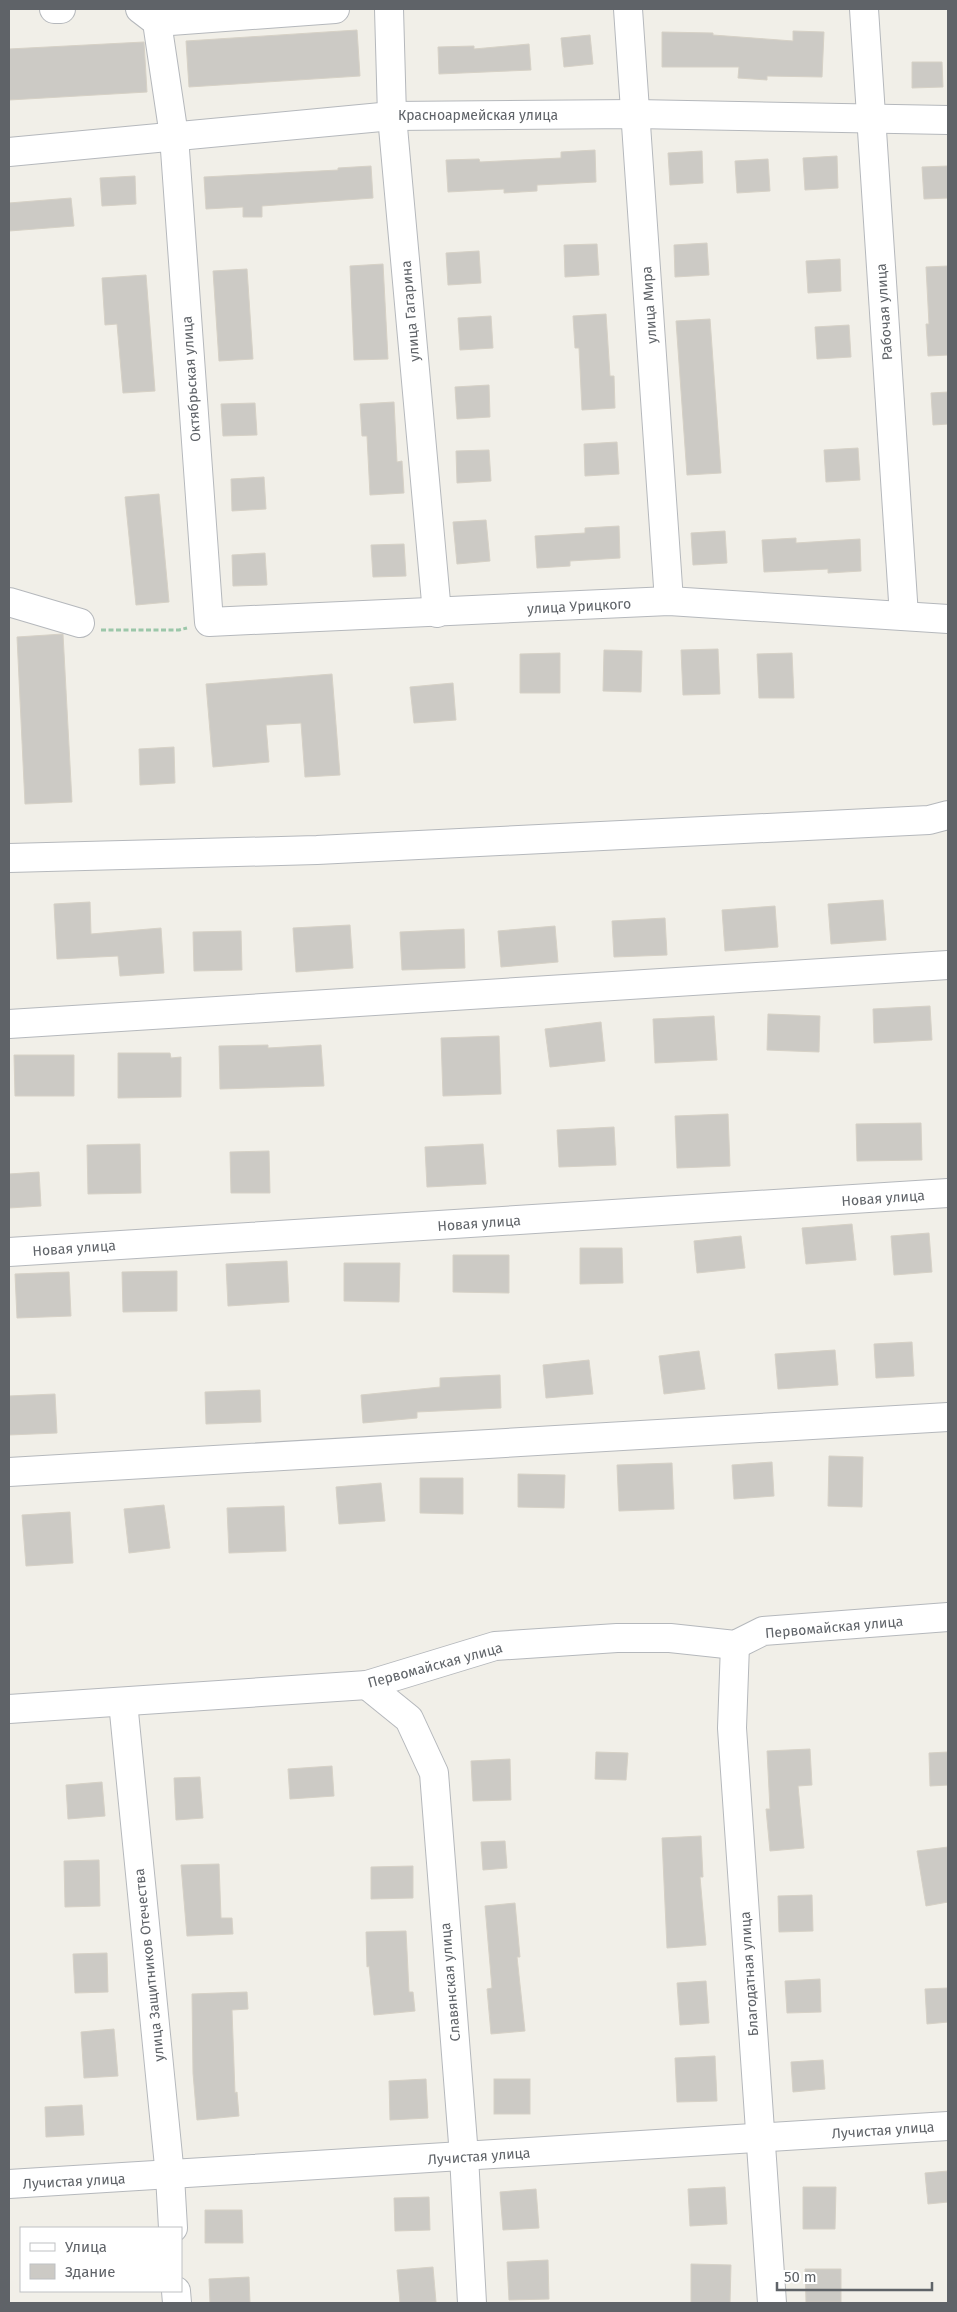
<svg xmlns="http://www.w3.org/2000/svg" width="957" height="2312" font-family="'Fira Sans',sans-serif">
	<style>
		.building { fill: #cccac5; stroke: #d6d1c6 }
		.lines { fill: none; stroke-linecap: round; stroke-linejoin: round }
		.minor-casing { stroke: #b5b8bc; stroke-width: 30 }
		.path { stroke: #9cc7a9; stroke-width: 3; stroke-dasharray: 5 2.5; stroke-linecap: butt }
		.minor { stroke: #fff; stroke-width: 28 }
		.labels { text-anchor: middle; stroke-width: 4; stroke-linejoin: round; paint-order: stroke }
		.street-label { font-size: 14px; fill: #5f6368; stroke: #fff }
	</style>
	<rect width="100%" height="100%" fill="#f1efe8"/>
	<g class="building">
		<polygon points="357,30 360,76 189,87 186,41"/>
		<polygon points="793,31 824,32 822,77 767,76 767,80 738,78 739,67 662,67 662,32 713,33 713,35 793,41"/>
		<polygon points="590,35 593,64 564,67 561,38"/>
		<polygon points="144,42 147,92 9,100 9,49"/>
		<polygon points="529,44 531,70 439,74 438,47 474,46 474,49"/>
		<polygon points="912,62 942,62 943,87 912,88"/>
		<polygon points="595,150 596,182 537,185 537,191 504,193 504,189 448,192 446,160 479,159 480,162 561,158 561,152"/>
		<polygon points="702,151 703,183 670,185 668,153"/>
		<polygon points="837,156 838,188 805,190 803,158"/>
		<polygon points="768,159 770,191 737,193 735,161"/>
		<polygon points="371,166 373,198 262,206 262,217 243,217 243,207 206,209 204,177 338,170 338,168"/>
		<polygon points="948,166 948,198 924,199 922,167"/>
		<polygon points="135,176 136,204 102,206 100,178"/>
		<polygon points="71,198 74,226 9,231 9,203"/>
		<polygon points="707,243 709,275 675,277 674,245"/>
		<polygon points="597,244 599,275 565,277 564,245"/>
		<polygon points="479,251 481,283 448,285 446,253"/>
		<polygon points="840,259 841,291 808,293 806,261"/>
		<polygon points="383,264 388,359 354,360 350,266"/>
		<polygon points="948,266 948,355 928,356 926,324 929,324 926,267"/>
		<polygon points="247,269 253,359 219,361 213,271"/>
		<polygon points="146,275 155,391 123,393 117,324 105,325 102,278"/>
		<polygon points="606,314 610,376 614,376 615,408 582,410 579,348 575,348 573,316"/>
		<polygon points="491,316 493,348 460,350 458,318"/>
		<polygon points="710,319 721,473 687,475 676,321"/>
		<polygon points="849,325 851,357 817,359 815,327"/>
		<polygon points="489,385 490,417 457,419 455,387"/>
		<polygon points="948,392 948,424 933,425 931,393"/>
		<polygon points="394,402 397,462 402,461 404,493 370,495 367,436 362,436 360,404"/>
		<polygon points="255,403 257,435 223,436 221,404"/>
		<polygon points="617,442 619,474 585,476 584,444"/>
		<polygon points="858,448 860,480 826,482 824,450"/>
		<polygon points="489,450 491,481 457,483 456,451"/>
		<polygon points="264,477 266,509 232,511 231,479"/>
		<polygon points="159,494 169,602 136,605 125,497"/>
		<polygon points="486,520 490,561 457,564 453,522"/>
		<polygon points="619,526 620,558 570,561 570,566 537,568 535,536 585,533 585,528"/>
		<polygon points="725,531 727,563 693,565 691,533"/>
		<polygon points="796,538 796,543 860,539 861,571 828,573 828,569 764,572 762,540"/>
		<polygon points="404,544 406,576 373,577 371,545"/>
		<polygon points="265,553 267,585 233,586 232,555"/>
		<polygon points="63,634 72,802 25,804 17,637"/>
		<polygon points="718,649 720,694 683,695 681,650"/>
		<polygon points="604,650 642,651 641,692 603,691"/>
		<polygon points="560,653 560,693 520,693 520,654"/>
		<polygon points="792,653 794,698 759,698 757,654"/>
		<polygon points="332,674 340,775 305,777 301,723 266,725 269,762 213,767 206,684"/>
		<polygon points="453,683 456,720 414,723 410,687"/>
		<polygon points="174,747 175,783 140,785 139,749"/>
		<polygon points="883,900 886,940 831,944 828,904"/>
		<polygon points="90,902 91,934 161,928 164,973 120,976 118,956 57,959 54,904"/>
		<polygon points="775,906 778,947 725,951 722,910"/>
		<polygon points="665,918 667,955 614,957 612,921"/>
		<polygon points="350,925 353,968 296,972 293,928"/>
		<polygon points="555,926 558,962 501,967 498,931"/>
		<polygon points="464,929 465,968 402,970 400,932"/>
		<polygon points="241,931 242,970 194,971 193,932"/>
		<polygon points="930,1006 932,1040 874,1043 873,1009"/>
		<polygon points="768,1014 820,1016 819,1052 767,1050"/>
		<polygon points="714,1016 717,1060 655,1063 653,1019"/>
		<polygon points="601,1022 605,1061 550,1067 545,1029"/>
		<polygon points="499,1036 501,1094 443,1096 441,1038"/>
		<polygon points="268,1045 268,1048 321,1045 324,1086 220,1089 219,1046"/>
		<polygon points="118,1053 170,1053 171,1058 181,1057 181,1097 118,1098"/>
		<polygon points="14,1055 74,1055 74,1096 15,1096"/>
		<polygon points="728,1114 730,1166 677,1168 675,1116"/>
		<polygon points="921,1123 922,1160 857,1161 856,1124"/>
		<polygon points="614,1127 616,1165 559,1167 557,1130"/>
		<polygon points="140,1144 141,1193 88,1194 87,1145"/>
		<polygon points="483,1144 486,1184 427,1187 425,1147"/>
		<polygon points="269,1151 270,1193 231,1193 230,1152"/>
		<polygon points="39,1172 41,1206 9,1208 9,1174"/>
		<polygon points="852,1224 856,1260 806,1264 802,1228"/>
		<polygon points="929,1233 932,1272 894,1275 891,1236"/>
		<polygon points="741,1236 745,1268 697,1273 694,1241"/>
		<polygon points="580,1248 622,1248 623,1283 580,1284"/>
		<polygon points="453,1255 509,1255 509,1293 453,1292"/>
		<polygon points="287,1261 289,1302 228,1306 226,1264"/>
		<polygon points="344,1263 400,1263 399,1302 344,1301"/>
		<polygon points="177,1271 177,1311 123,1312 122,1272"/>
		<polygon points="69,1272 71,1316 17,1318 15,1274"/>
		<polygon points="912,1342 914,1376 876,1378 874,1344"/>
		<polygon points="835,1350 838,1385 778,1389 775,1354"/>
		<polygon points="699,1351 705,1389 664,1394 659,1356"/>
		<polygon points="589,1360 593,1394 546,1398 543,1365"/>
		<polygon points="500,1375 501,1408 417,1412 417,1418 363,1423 361,1395 440,1387 440,1378"/>
		<polygon points="260,1390 261,1422 206,1424 205,1392"/>
		<polygon points="55,1394 57,1433 9,1435 9,1396"/>
		<polygon points="829,1456 863,1457 862,1507 828,1506"/>
		<polygon points="772,1462 774,1496 734,1499 732,1465"/>
		<polygon points="672,1463 674,1509 619,1511 617,1465"/>
		<polygon points="518,1474 565,1475 564,1508 518,1507"/>
		<polygon points="420,1478 463,1478 463,1514 420,1513"/>
		<polygon points="381,1483 385,1521 339,1524 336,1487"/>
		<polygon points="164,1505 170,1548 129,1553 124,1509"/>
		<polygon points="284,1506 286,1551 229,1553 227,1508"/>
		<polygon points="70,1512 73,1563 26,1566 22,1515"/>
		<polygon points="810,1749 812,1785 798,1786 804,1848 770,1851 766,1809 770,1809 767,1751"/>
		<polygon points="596,1752 628,1753 626,1780 595,1779"/>
		<polygon points="948,1752 948,1785 930,1786 929,1753"/>
		<polygon points="510,1759 511,1800 473,1801 471,1761"/>
		<polygon points="332,1766 334,1796 290,1799 288,1769"/>
		<polygon points="200,1777 203,1818 176,1820 174,1778"/>
		<polygon points="102,1782 105,1816 68,1819 66,1785"/>
		<polygon points="701,1836 703,1877 700,1877 706,1945 667,1948 662,1838"/>
		<polygon points="505,1841 507,1868 483,1870 481,1842"/>
		<polygon points="948,1847 948,1902 926,1906 917,1851"/>
		<polygon points="99,1860 100,1906 65,1907 64,1861"/>
		<polygon points="219,1864 221,1918 232,1918 233,1934 187,1936 181,1865"/>
		<polygon points="413,1866 413,1898 371,1899 371,1867"/>
		<polygon points="812,1895 813,1931 779,1932 778,1896"/>
		<polygon points="515,1903 520,1957 517,1957 525,2031 491,2034 487,1989 492,1988 485,1906"/>
		<polygon points="406,1931 409,1992 413,1992 415,2011 374,2015 369,1966 367,1967 366,1932"/>
		<polygon points="107,1953 108,1992 75,1993 73,1954"/>
		<polygon points="820,1979 821,2012 787,2013 785,1981"/>
		<polygon points="706,1981 709,2023 680,2025 677,1983"/>
		<polygon points="948,1988 948,2022 927,2024 925,1989"/>
		<polygon points="247,1992 248,2009 232,2010 235,2093 237,2092 239,2116 197,2120 193,2073 192,1994"/>
		<polygon points="114,2029 118,2076 84,2078 81,2032"/>
		<polygon points="715,2056 717,2101 677,2102 675,2058"/>
		<polygon points="823,2060 825,2089 793,2092 791,2062"/>
		<polygon points="426,2079 428,2118 390,2120 389,2081"/>
		<rect x="494" y="2079" width="36" height="35"/>
		<polygon points="82,2105 84,2135 46,2137 45,2107"/>
		<polygon points="948,2171 948,2202 928,2204 925,2173"/>
		<polygon points="725,2187 727,2224 690,2226 688,2189"/>
		<polygon points="803,2187 836,2187 835,2229 803,2229"/>
		<polygon points="536,2189 539,2228 503,2230 500,2192"/>
		<polygon points="429,2197 430,2230 395,2231 394,2198"/>
		<polygon points="205,2210 242,2210 243,2243 205,2243"/>
		<polygon points="548,2260 549,2299 509,2300 507,2262"/>
		<polygon points="691,2264 731,2265 730,2303 691,2303"/>
		<polygon points="433,2267 436,2302 400,2303 397,2270"/>
		<polygon points="805,2269 841,2269 841,2302 806,2302"/>
		<polygon points="249,2277 250,2303 210,2303 209,2279"/>
	</g>
	<g class="lines">
		<g class="minor-casing">
			<g id="minor">
				<polyline points="54,9 61,9"/>
				<polyline points="140,9 157,22 174,136 209,622 669,601 948,619"/>
				<polyline points="389,9 392,116 437,613"/>
				<polyline points="628,9 669,601"/>
				<polyline points="864,9 904,616"/>
				<polyline points="157,22 335,9"/>
				<polyline points="9,152 392,116 636,114 948,120"/>
				<polyline points="9,602 80,623"/>
				<polyline points="9,858 317,850 929,820 948,815"/>
				<polyline points="9,1024 948,965"/>
				<polyline points="9,1252 948,1193"/>
				<polyline points="9,1472 948,1417"/>
				<polyline points="735,1645 732,1728 772,2303"/>
				<polyline points="367,1685 409,1719 434,1773 464,2156 472,2303"/>
				<polyline points="123,1702 170,2176 173,2228"/>
				<polyline points="9,1709 367,1685 495,1646 617,1638 670,1638 735,1645 763,1631 948,1617"/>
				<polyline points="9,2184 948,2126"/>
				<polyline points="176,2291 177,2303"/>
			</g>
		</g>
		<polyline class="path" points="101,630 179,630 187,628"/>
		<use href="#minor" class="minor"/>
	</g>
	<g class="labels">
		<g class="street-label">
			<text x="478" y="120">Красноармейская улица</text>
			<text transform="translate(649 305) rotate(-94)" y="5">улица Мира</text>
			<text transform="translate(410 311) rotate(-95)" y="5">улица Гагарина</text>
			<text transform="translate(884 312) rotate(-94)" y="5">Рабочая улица</text>
			<text transform="translate(191 379) rotate(-94)" y="5">Октябрьская улица</text>
			<text transform="translate(579 606) rotate(-3)" y="5">улица Урицкого</text>
			<text transform="translate(883 1198) rotate(-4)" y="5">Новая улица</text>
			<text transform="translate(479 1223) rotate(-4)" y="5">Новая улица</text>
			<text transform="translate(74 1248) rotate(-4)" y="5">Новая улица</text>
			<text transform="translate(834 1627) rotate(-5)" y="5">Первомайская улица</text>
			<text transform="translate(435 1665) rotate(-15)" y="5">Первомайская улица</text>
			<text transform="translate(149 1965) rotate(-96)" y="5">улица Защитников Отечества</text>
			<text transform="translate(749 1974) rotate(-94)" y="5">Благодатная улица</text>
			<text transform="translate(450 1982) rotate(-95)" y="5">Славянская улица</text>
			<text transform="translate(883 2130) rotate(-4)" y="5">Лучистая улица</text>
			<text transform="translate(479 2156) rotate(-4)" y="5">Лучистая улица</text>
			<text transform="translate(74 2181) rotate(-3)" y="5">Лучистая улица</text>
		</g>
	</g>
	<rect width="957" height="2312" fill="none" stroke="#5f6368" stroke-width="20"/>
	<rect x="20" y="2227" width="162" height="65" fill="#ffffff" stroke="#bfc1c3"/>
	<rect x="30" y="2243" width="25" height="8" fill="#ffffff" stroke="#bfc1c3"/>
	<text x="65" y="2252" font-size="15" fill="#5f6368">Улица</text>
	<rect x="30" y="2264" width="25" height="15" fill="#cccac5" stroke="#bfc1c3"/>
	<text x="65" y="2277" font-size="15" fill="#5f6368">Здание</text>
	<path d="M777 2282v8h155v-8" fill="none" stroke="#5f6368" stroke-width="2.5"/>
	<text x="784" y="2282" font-size="15" fill="#5f6368" stroke="#ffffff" stroke-width="4" paint-order="stroke">50 m</text>
</svg>
